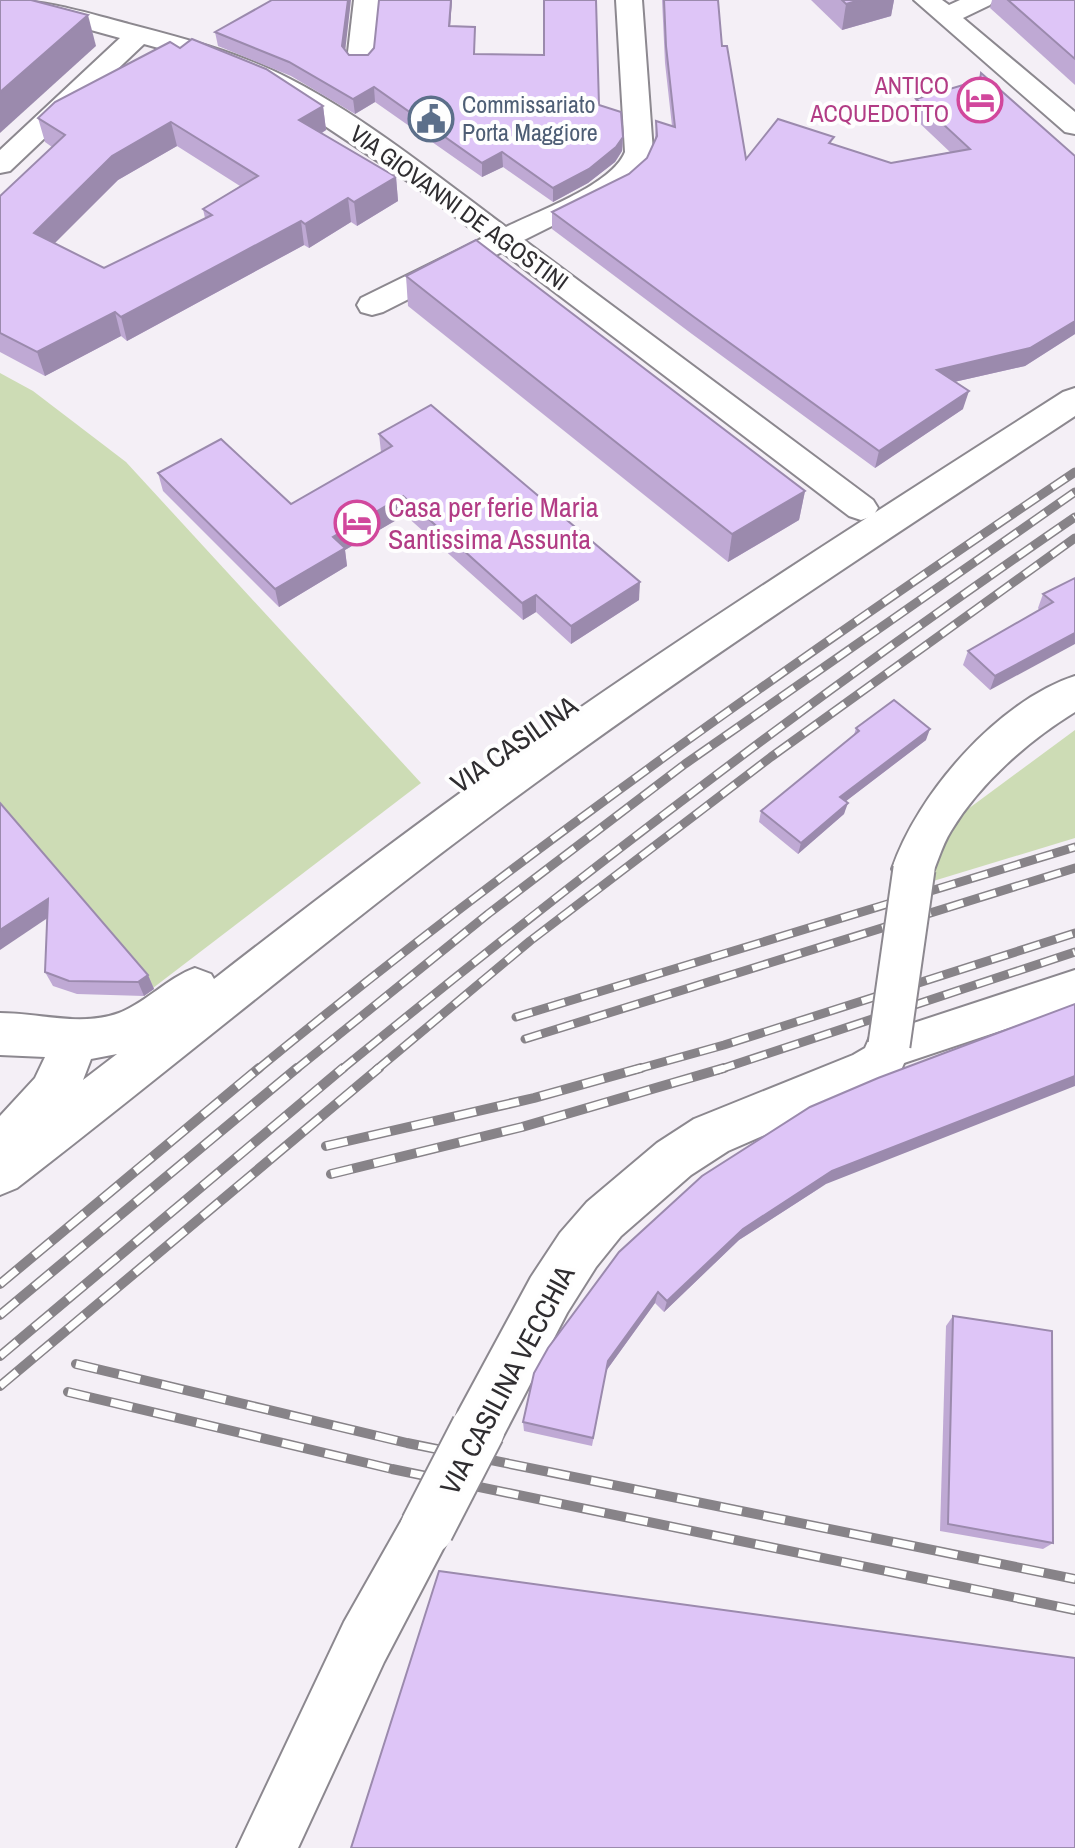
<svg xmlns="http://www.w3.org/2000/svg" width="1075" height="1848" font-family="'Archivo Narrow',sans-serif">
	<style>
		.green { fill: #cddcb5 }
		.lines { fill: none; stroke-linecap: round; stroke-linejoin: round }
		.street-casing { stroke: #8c888f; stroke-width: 4 }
		.secondary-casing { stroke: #8c888f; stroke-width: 4 }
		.street { fill: #fff; fill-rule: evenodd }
		.secondary { fill: #fff; fill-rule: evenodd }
		.rail-far1-casing { stroke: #878388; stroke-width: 9 }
		.rail-casing { stroke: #878388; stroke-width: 10 }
		.rail-far1 { stroke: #fefefe; stroke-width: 6; stroke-dasharray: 17; stroke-linecap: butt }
		.rail { stroke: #fefefe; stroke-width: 7; stroke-dasharray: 22; stroke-linecap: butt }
		.secondary-bridge-far1-casing { stroke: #8c888f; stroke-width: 45; stroke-linecap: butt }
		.secondary-bridge-casing { stroke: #8c888f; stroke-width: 57; stroke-linecap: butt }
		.secondary-bridge-far1 { stroke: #fff; stroke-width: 41 }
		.secondary-bridge { stroke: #fff; stroke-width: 53 }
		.wall { fill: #bfa9d4; fill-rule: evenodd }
		.shaded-wall { fill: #9b8aad }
		.building { fill: #dec5f7; stroke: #9b8aad; stroke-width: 2; fill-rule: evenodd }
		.labels { text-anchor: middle; stroke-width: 8; stroke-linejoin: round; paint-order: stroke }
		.far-hotel-label { font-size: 24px; fill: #b23c85; stroke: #fefefe; text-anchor: end }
		.far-service-label { font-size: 24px; fill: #4e5e75; stroke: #fefefe; text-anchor: start }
		.far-street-label { font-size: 24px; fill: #2f2d30; stroke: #fefefe }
		.hotel-label { font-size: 28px; fill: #b23c85; stroke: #fefefe; text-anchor: start }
		.street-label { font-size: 28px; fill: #2f2d30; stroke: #fefefe }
	</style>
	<rect width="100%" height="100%" fill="#f4eff6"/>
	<g class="green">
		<polygon points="0,373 33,391 126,462 421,783 153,988 0,802"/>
		<polygon points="1075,730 1075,838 930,882 944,834 968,809"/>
	</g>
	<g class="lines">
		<g class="street-casing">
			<g id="street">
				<path d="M0,0c47,0 80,11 125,23 54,14 113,29 165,56 73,37 150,99 216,148 32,-16 106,-42 119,-75l-9,-152h26l11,152 -10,22 -17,15 -102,51 349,260 5,8 -5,8 -12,4 -12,-4 -347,-264 -119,60 -11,3 -11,-3 -4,-7 4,-7 122,-60 -68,-52 -144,-96 -87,-35 -40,-11 -134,127 -10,2v-23l120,-112 -120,-33z"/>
				<polygon points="354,0 380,0 373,61 369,67 351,67 347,61"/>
				<polygon points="914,0 942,0 949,5 960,0 994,0 990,5 963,18 1075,112 1075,134 1065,132"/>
				<polygon points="1075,970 1075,1006 889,1068 874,1062 868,1049 874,1036"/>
			</g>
		</g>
		<g class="secondary-casing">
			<g id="secondary">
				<path d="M1075,388v28c-193,127 -386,253 -571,390 -166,123 -324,256 -487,382l-17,7v-79l35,-38 10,-21 -45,-2v-42c39,0 81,14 119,0 28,-11 48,-35 76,-45l16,6 3,5c109,-85 220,-169 334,-249 168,-117 342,-227 515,-338zM117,1054l-34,26 8,-21z"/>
				<path d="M1075,676v36c-47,29 -95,71 -124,119 -10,16 -14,34 -22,51l-15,5 -15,-5 -7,-13c25,-75 106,-168 183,-193z"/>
				<polygon points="889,1024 905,1030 912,1045 898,1077 728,1151 691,1175 621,1236 596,1267 567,1313 497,1448 478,1455 459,1448 452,1429 459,1410 531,1277 560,1233 587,1202 657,1143 694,1119 853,1055 865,1048 873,1030"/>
				<polygon points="427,1501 446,1509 454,1528 384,1662 298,1848 237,1848 344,1622 408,1509"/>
			</g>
		</g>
		<use href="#street" class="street"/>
		<use href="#secondary" class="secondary"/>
		<g class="rail-far1-casing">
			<g id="rail-far1">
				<polyline points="516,1017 1075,847"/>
				<polyline points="525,1039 1075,868"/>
				<path d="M257,1070c261,-215 537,-409 818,-598"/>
				<polyline points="295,1070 488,914 685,764 1075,492"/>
				<path d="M341,1070c237,-194 481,-380 734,-553"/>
				<polyline points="376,1070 530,941 771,757 1075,538"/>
				<polyline points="634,1070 724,1045 1075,933"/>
				<polyline points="718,1070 1075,952"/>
			</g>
		</g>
		<g class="rail-casing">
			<g id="rail">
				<polyline points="326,1146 534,1098 641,1068"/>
				<polyline points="331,1174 522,1127 724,1068"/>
				<polyline points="0,1284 259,1068"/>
				<polyline points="0,1315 297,1068"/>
				<polyline points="0,1356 343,1068"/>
				<polyline points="76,1364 407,1443 1075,1579"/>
				<polyline points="0,1386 379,1068"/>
				<polyline points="68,1392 392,1469 1075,1610"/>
			</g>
		</g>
		<use href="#rail-far1" class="rail-far1"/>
		<use href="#rail" class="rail"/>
		<g class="secondary-bridge-far1-casing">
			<polyline id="secondary-bridge-far1" points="889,1045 914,869"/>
		</g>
		<g class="secondary-bridge-casing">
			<polyline id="secondary-bridge" points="427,1528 478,1429"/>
		</g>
		<use href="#secondary-bridge-far1" class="secondary-bridge-far1"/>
		<use href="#secondary-bridge" class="secondary-bridge"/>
	</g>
	<g class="wall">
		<polygon points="379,0 452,0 450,26 475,41 475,54 599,105 623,137 622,151 615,162 588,183 553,202 503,167 482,177 375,102 355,114 291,76 218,46 215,32 345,50 349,55 368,55 374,48"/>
		<polygon points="662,0 718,0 722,46 746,159 833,144 891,163 950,152 912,116 916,99 979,80 981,73 1075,156 1075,334 1025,366 954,382 963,409 875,468 692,334 552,229 552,212 629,174 647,158 655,140 656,121 672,126 665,63"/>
		<polygon points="811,0 894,0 891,16 842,30"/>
		<polygon points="992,0 1075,0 1075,85 990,8"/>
		<path d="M180,48l143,58 3,24 -4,3 74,44 2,24 -41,25 -6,-4 -42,26 -5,-3 -177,96 -6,-5 -76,40 -45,-24v-156l52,-49 -7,-5 -7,-24zM177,146l63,40 -37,23 2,9 -101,50 -50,-25 64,-63z"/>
		<polygon points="406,276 805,491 799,520 728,562 408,306"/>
		<polygon points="379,434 639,600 571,644 536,612 523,620 405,515 345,550 347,566 279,607 163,491 158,473 291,504 381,452"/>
		<polygon points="1075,578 990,690 963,665 968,651 1039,610 1038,608 1043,594"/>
		<polygon points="856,728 926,740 846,801 844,814 798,854 759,822 761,811 854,735"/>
		<polygon points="0,803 148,975 154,989 144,996 77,994 53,986 45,972 47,919"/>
		<polygon points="826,1184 739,1240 664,1312 655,1303 606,1371 592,1446 524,1431 523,1422 548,1348"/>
		<polygon points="953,1316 1053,1543 1043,1549 940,1531 946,1326"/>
	</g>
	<g class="shaded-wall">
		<polygon points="348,0 351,0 344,61 342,46"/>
		<polygon points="451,0 452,0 449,41 449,26"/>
		<polygon points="860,0 894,0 891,16 842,30 846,4"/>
		<polygon points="88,15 96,46 0,133 0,92"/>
		<polygon points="374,87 375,102 355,114 353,99"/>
		<polygon points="323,106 326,130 303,144 299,120"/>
		<polygon points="171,122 177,146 118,180 41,257 34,233 112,156"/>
		<polygon points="623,137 622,151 615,162 588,183 553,202 553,188"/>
		<polygon points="502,152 503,167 482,177 482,163"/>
		<polygon points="396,177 398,201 357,226 354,202"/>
		<polygon points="348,198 351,222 309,248 305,224"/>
		<polygon points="301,221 304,245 127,341 121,317"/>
		<polygon points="115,312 121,336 45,376 37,352"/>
		<polygon points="1075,321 1075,334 1025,366 932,387 937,370"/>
		<polygon points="969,391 963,409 875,468 879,451"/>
		<polygon points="805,491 799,520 728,562 732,534"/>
		<polygon points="403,496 405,515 345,550 347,566 279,607 275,589 333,537"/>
		<polygon points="640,582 639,600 571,644 571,626"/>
		<polygon points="536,595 536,612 523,620 522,603"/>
		<polygon points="1075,633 1075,644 990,690 995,676"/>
		<polygon points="930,729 926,740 837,808 840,797"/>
		<polygon points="848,803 844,814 798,854 801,843"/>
		<polygon points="48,899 55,913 0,950 0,930"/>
		<polygon points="148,975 154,989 144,996 138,982"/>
		<polygon points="1075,1076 1075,1086 826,1184 739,1240 664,1312 667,1301 743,1229 832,1171"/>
		<polygon points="658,1292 655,1303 606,1371 592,1446 608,1361"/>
	</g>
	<g class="building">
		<polygon points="0,0 31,0 88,15 0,92"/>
		<polygon points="272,0 348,0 342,46 349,55 368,55 374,48 379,0 451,0 449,26 475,27 474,54 544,55 544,0 596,0 599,105 621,112 623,137 616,147 589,169 553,188 502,152 482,163 374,87 353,99 289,62 215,32"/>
		<polygon points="664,0 718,0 722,46 727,46 746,159 778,119 834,137 829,143 891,163 970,149 916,99 980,80 981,73 1075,156 1075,321 1030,348 937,370 969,391 879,451 694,317 552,212 629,174 647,158 657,136 656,121 675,127 666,46"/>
		<polygon points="842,0 860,0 846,4"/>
		<polygon points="1008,0 1075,0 1075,59"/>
		<path d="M192,39l74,30 57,37 -24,14 97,57 -42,25 -6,-4 -43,26 -4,-3 -180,96 -6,-5 -78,40 -37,-19v-137l65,-61 -27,-17 17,-16 115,-60 10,6zM171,122l87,54 -55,33 9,6 -108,53 -70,-35 78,-77z"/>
		<polygon points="476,240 805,491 732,534 406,276"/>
		<polygon points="431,405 640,582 571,626 536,595 522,603 403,496 333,537 345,548 275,589 158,473 221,439 291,504 392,446 379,434"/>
		<polygon points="1075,578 1075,633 995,676 968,651 1053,602 1043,594"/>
		<polygon points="894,700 930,729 840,797 848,803 801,843 761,811 859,731 856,728"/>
		<polygon points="0,803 148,975 138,982 69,981 45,972 48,899 0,930"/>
		<polygon points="1075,1004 1075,1076 832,1171 743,1229 667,1301 658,1292 608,1361 593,1438 523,1422 534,1373 548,1348 619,1252 702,1176 810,1107 878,1078"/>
		<polygon points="953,1316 1052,1331 1053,1543 948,1524"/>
		<polygon points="439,1571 1075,1658 1075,1848 351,1848"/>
	</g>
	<defs>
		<g id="hotel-ring" transform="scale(2.3)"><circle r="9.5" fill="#fefefe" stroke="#d1479c" stroke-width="1.5"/><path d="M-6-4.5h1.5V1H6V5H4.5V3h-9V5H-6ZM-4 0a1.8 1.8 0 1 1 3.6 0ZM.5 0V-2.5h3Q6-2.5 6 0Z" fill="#d1479c"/></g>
		<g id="civic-ring" transform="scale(2.3)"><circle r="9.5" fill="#fefefe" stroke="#5c6f8a" stroke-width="1.5"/><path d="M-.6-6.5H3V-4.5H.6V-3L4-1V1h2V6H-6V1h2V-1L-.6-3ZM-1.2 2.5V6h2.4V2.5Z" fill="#5c6f8a"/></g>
	</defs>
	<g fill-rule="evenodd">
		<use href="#hotel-ring" x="980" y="100"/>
		<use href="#civic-ring" x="431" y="119"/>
		<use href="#hotel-ring" x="357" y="523"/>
	</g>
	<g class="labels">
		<g class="far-hotel-label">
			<text x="949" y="94">ANTICO<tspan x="949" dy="28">ACQUEDOTTO</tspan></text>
		</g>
		<g class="far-service-label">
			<text x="462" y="113">Commissariato<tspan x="462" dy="28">Porta Maggiore</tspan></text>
		</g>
		<g class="far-street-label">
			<text transform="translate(459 208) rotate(36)" y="8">VIA GIOVANNI DE AGOSTINI</text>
		</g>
		<g class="hotel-label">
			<text x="388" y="517">Casa per ferie Maria<tspan x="388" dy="32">Santissima Assunta</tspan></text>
		</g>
		<g class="street-label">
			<text transform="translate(514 744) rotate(-35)" y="10">VIA CASILINA</text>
			<text transform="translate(507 1380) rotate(-62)" y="10">VIA CASILINA VECCHIA</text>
		</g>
	</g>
</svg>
